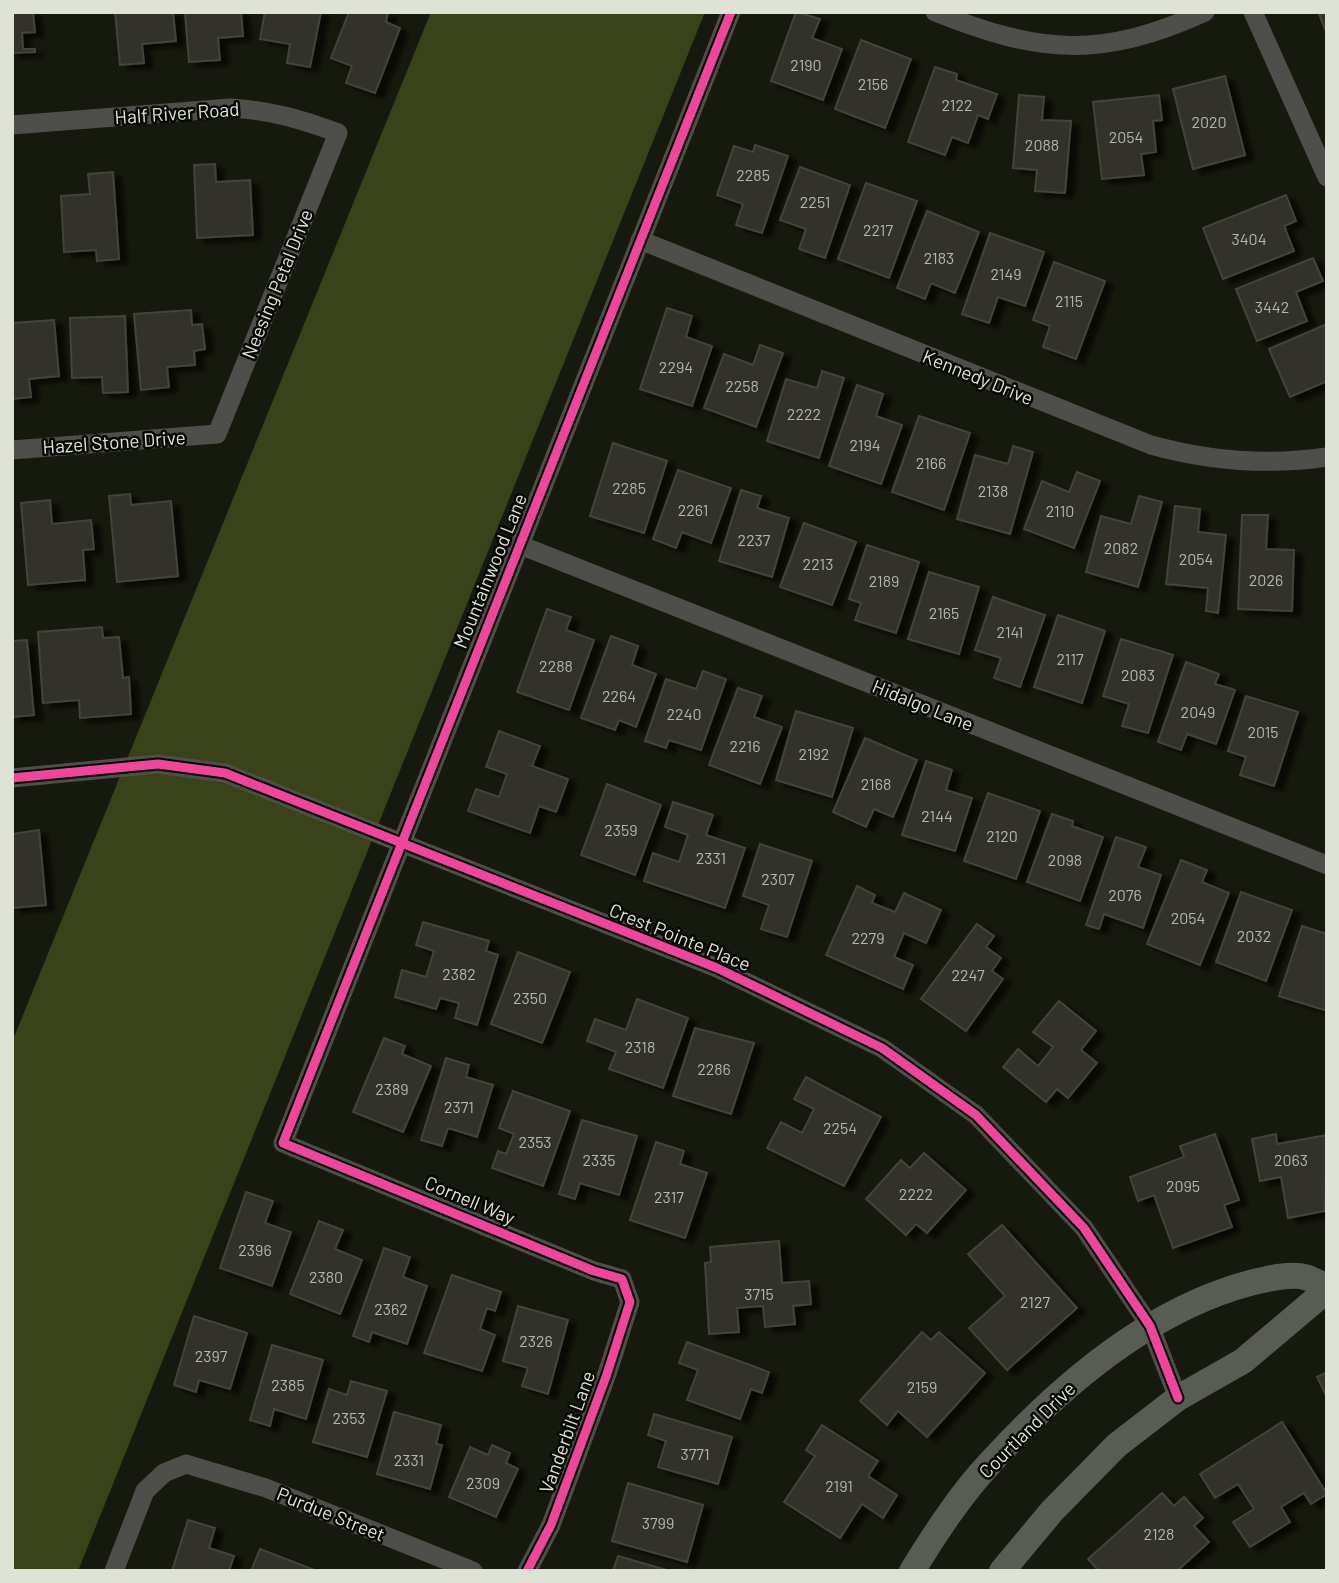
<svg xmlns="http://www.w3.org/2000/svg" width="1339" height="1583" font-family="Barlow,sans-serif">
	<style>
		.green { fill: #394218 }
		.building { fill: #303329; stroke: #42443b; stroke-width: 2; filter: url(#shadow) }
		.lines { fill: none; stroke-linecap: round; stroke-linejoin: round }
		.street { stroke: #4e4f4a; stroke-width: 19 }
		.secondary { stroke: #595b55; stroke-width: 26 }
		.cycleway-casing { stroke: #050702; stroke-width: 13 }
		.cycleway { stroke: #ed469a; stroke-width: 9 }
		.labels { text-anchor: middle; stroke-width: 5; stroke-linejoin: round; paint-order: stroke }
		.number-label { font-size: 16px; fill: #b3b7aa }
		.street-label { font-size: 19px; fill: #dfe3d5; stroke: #050702 }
	</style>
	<defs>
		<filter id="shadow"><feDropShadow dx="8" dy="4.5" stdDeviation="2" flood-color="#0009"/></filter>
	</defs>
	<rect width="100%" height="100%" fill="#16190d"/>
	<polygon class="green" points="431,12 705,12 78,1571 12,1571 12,1042"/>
	<g class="building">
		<polygon points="12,12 33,12 35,32 22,33 23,49 35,49 35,52 12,53"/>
		<polygon points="115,12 173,12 176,41 142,44 144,63 120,65"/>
		<polygon points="185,12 241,12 243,36 218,38 220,60 189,62"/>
		<polygon points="265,12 321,12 310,67 287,63 290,44 260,39"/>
		<polygon points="349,12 388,12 386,22 400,28 375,93 346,83 352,66 331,58"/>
		<polygon points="796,12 820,19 812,38 842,49 823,100 771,81"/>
		<polygon points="1327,12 1327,34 1319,14"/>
		<polygon points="861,40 911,59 885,128 835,109"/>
		<polygon points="935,67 957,74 956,80 997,94 988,119 978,115 968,143 952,137 945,155 908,142"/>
		<polygon points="1225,76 1245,155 1193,169 1173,89"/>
		<polygon points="1019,95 1044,97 1042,120 1071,121 1065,193 1035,191 1037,170 1013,168"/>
		<polygon points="1159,95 1162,120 1153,121 1156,152 1141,154 1144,175 1102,179 1093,102"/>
		<polygon points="755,145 788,156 762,233 736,225 743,204 717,195 734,146 753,152"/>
		<polygon points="215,164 216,182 250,180 253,235 197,238 194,165"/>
		<polygon points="800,167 850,185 825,258 799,249 806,229 780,220"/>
		<polygon points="113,172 119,259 97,261 96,250 64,252 61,196 90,194 88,174"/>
		<polygon points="866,183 917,201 889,278 838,259"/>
		<polygon points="1286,195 1296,221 1284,226 1294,251 1223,279 1203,228"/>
		<polygon points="927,211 979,232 955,293 931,283 925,299 897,288"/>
		<polygon points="990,233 1044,252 1025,306 998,297 989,323 962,314"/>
		<polygon points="1313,258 1323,281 1296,292 1307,321 1257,341 1236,289"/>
		<polygon points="1054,262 1105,281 1076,359 1043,347 1050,326 1033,320"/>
		<polygon points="667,308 692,316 686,337 712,346 692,406 640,389"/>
		<polygon points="191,310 192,325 202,324 205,349 194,351 195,365 167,367 169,387 141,390 134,314"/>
		<polygon points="125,316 128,392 103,393 102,377 72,378 70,318"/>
		<polygon points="54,320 59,376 29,379 31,397 12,399 12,323"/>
		<polygon points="1327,324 1327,381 1290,397 1269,349"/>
		<polygon points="760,345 783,353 756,427 704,408 724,354 753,365"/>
		<polygon points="822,371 844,378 819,458 767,441 786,379 817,388"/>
		<polygon points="857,385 883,394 876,416 902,425 881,484 829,466"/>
		<polygon points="919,416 970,433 944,510 892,492"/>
		<polygon points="613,443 667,461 644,533 590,516"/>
		<polygon points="1013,446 1033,452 1010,534 957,519 975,455 1008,464"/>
		<polygon points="678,470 731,488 711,543 682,532 676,548 653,539"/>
		<polygon points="1077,472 1100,481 1074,548 1024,529 1042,481 1069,492"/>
		<polygon points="741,490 761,496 757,508 789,518 772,577 719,561"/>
		<polygon points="130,494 131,505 171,501 178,576 117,582 109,496"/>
		<polygon points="1139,496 1162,502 1138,587 1086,572 1101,516 1131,524"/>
		<polygon points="50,500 52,524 91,520 94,549 83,550 85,580 28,585 21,503"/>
		<polygon points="1175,506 1200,509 1198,532 1226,535 1218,613 1206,611 1208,588 1166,584"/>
		<polygon points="1242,515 1268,515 1266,549 1294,550 1292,611 1238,609"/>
		<polygon points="804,523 856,542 832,605 780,587"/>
		<polygon points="867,545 919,562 896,633 855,620 861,603 849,599"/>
		<polygon points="929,572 979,587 959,654 908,639"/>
		<polygon points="993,597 1045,615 1020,687 994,678 1001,658 975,650"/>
		<polygon points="547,609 571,617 566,630 594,640 569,710 517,692"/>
		<polygon points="1058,615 1105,631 1082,703 1034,687"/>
		<polygon points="102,627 103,638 119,637 123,678 129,677 131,714 80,718 79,700 43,703 38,632"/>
		<polygon points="611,636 638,646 632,665 656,674 636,727 619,720 615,730 581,718"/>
		<polygon points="1121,639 1173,655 1148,733 1122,726 1129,704 1103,696"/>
		<polygon points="27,640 34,715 12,717 12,641"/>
		<polygon points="1186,662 1219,674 1215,684 1235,690 1216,744 1187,734 1181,750 1158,742"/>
		<polygon points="703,671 726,679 701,750 669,740 666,748 645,741 666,679 696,689"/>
		<polygon points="738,688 762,696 754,717 782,727 760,784 709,765"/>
		<polygon points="1246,696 1298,712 1274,786 1240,775 1246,757 1228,751"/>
		<polygon points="796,711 853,728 832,797 776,780"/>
		<polygon points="499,731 540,746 532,766 568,779 556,812 539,806 530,833 468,811 476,789 499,797 507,774 486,767"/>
		<polygon points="865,738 917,760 893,817 874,809 866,827 833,812"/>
		<polygon points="926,761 952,770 946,790 972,798 955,851 902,835"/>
		<polygon points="607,784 661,805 635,875 581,855"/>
		<polygon points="988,793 1040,811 1016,879 964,861"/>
		<polygon points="673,802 713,815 706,835 745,848 725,908 644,881 653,853 679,862 688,835 665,827"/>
		<polygon points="1052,814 1073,821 1072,826 1103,837 1080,901 1027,882"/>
		<polygon points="39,830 46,905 12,908 12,834"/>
		<polygon points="1116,837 1146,847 1138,867 1161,875 1143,928 1104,914 1099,929 1086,925"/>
		<polygon points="760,844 812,861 787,937 761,929 769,905 743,896"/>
		<polygon points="1181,860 1207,870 1202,882 1229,893 1200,965 1147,944"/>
		<polygon points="857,886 875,895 872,903 895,912 904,893 941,910 926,943 904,933 894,957 913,965 903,989 826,955"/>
		<polygon points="1241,892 1292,910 1266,981 1216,962"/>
		<polygon points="423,922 489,941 486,951 498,955 477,1025 455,1018 459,1003 440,998 436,1009 395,997 402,970 426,977 434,951 416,945"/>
		<polygon points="977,924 994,936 986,947 1001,958 992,971 1003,979 966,1031 921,999"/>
		<polygon points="1302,926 1327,934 1327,1011 1279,996"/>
		<polygon points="518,952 570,972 542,1043 491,1024"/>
		<polygon points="637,999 688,1018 663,1088 609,1069 616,1052 587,1041 595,1019 626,1030"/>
		<polygon points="1059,1001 1096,1031 1081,1050 1097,1063 1068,1098 1057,1089 1046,1102 1003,1067 1018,1049 1038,1066 1053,1047 1033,1032"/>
		<polygon points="695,1028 754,1043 731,1114 673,1096"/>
		<polygon points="384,1038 405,1046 402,1054 431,1066 403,1132 353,1112"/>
		<polygon points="446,1058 469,1065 466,1077 493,1085 477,1137 448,1128 442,1146 421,1140"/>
		<polygon points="806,1077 881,1117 844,1186 767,1148 781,1122 802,1133 814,1109 794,1099"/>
		<polygon points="513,1091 570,1111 543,1186 492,1168 498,1151 506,1154 514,1134 499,1128"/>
		<polygon points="582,1120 637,1136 619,1195 580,1183 575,1199 559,1194"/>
		<polygon points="1215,1134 1239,1200 1224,1205 1232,1227 1173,1248 1154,1195 1138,1201 1130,1177 1184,1157 1180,1146"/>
		<polygon points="1276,1134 1277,1144 1327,1135 1325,1211 1288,1218 1281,1177 1260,1181 1252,1139"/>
		<polygon points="656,1142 684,1151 680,1164 707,1173 685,1238 630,1220"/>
		<polygon points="924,1153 966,1190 927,1233 916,1224 906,1235 866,1199 901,1160 910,1168"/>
		<polygon points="246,1192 273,1201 265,1223 291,1232 272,1286 220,1268"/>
		<polygon points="319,1221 343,1230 335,1249 362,1260 340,1314 290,1294"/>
		<polygon points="1002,1225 1077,1308 1007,1370 969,1328 1005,1296 968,1254"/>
		<polygon points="779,1241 782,1283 809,1281 811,1304 793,1306 795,1324 765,1327 763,1306 737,1308 739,1332 709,1334 705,1263 711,1262 710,1247"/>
		<polygon points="384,1248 410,1257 403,1277 427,1286 407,1344 372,1332 369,1342 353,1336"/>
		<polygon points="452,1275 501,1292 495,1311 487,1308 480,1329 495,1335 482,1371 424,1353"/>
		<polygon points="518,1306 568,1320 548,1394 522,1386 528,1368 503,1361"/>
		<polygon points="194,1316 247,1333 230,1389 199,1380 196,1392 174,1385"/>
		<polygon points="922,1332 931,1340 939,1332 985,1373 927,1437 898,1411 887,1425 860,1401"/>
		<polygon points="687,1342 769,1372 762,1393 751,1389 740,1419 687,1400 698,1370 679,1363"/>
		<polygon points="272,1345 323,1360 306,1419 274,1409 270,1426 250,1420"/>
		<polygon points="1327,1372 1327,1397 1317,1377"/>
		<polygon points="351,1381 387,1391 367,1457 313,1442 329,1389 347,1395"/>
		<polygon points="394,1412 441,1425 436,1444 442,1445 430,1489 377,1474"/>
		<polygon points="654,1414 732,1437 718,1484 658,1467 666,1441 648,1435"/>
		<polygon points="1282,1422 1327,1494 1311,1504 1304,1493 1281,1507 1290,1522 1250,1547 1233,1522 1254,1509 1238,1484 1215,1498 1200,1474"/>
		<polygon points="822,1425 878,1461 868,1476 897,1495 883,1518 862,1504 840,1538 784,1502 815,1456 806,1450"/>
		<polygon points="492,1445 510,1453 506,1463 518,1469 496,1517 449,1497 470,1447 488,1455"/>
		<polygon points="628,1483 703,1505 687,1562 612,1541"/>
		<polygon points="1162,1493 1174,1506 1184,1497 1203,1518 1194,1526 1209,1542 1177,1571 1099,1571 1088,1559"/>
		<polygon points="188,1520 215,1528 209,1548 234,1556 229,1571 172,1571"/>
		<polygon points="260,1549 317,1571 251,1571"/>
		<polygon points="618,1556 670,1571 613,1571"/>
	</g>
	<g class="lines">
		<g class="street">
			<path d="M935,12c105,42 166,47 270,0"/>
			<polyline points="1253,12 1327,177"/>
			<path d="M12,125l218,-17c39,2 71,11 108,25l-121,301 -205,16"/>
			<path d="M640,240l511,205c58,16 115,21 176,12"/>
			<polyline points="520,545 1327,865"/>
			<polyline points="12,778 158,764 225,773 717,968 882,1048 976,1115 1084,1228 1150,1326 1178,1398"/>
			<polyline points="114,1571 145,1491 164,1473 186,1464 266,1488 473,1571"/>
			<polyline points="527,1571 551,1525 607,1374 630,1302 622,1279 594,1271 283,1143 731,12"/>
		</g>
		<g class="secondary">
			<path d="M912,1571c23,-37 48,-76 78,-108 70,-77 158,-153 260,-180 16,-4 42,-11 58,-5 6,2 13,6 19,9"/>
			<polyline points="1002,1571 1052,1511 1117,1445 1178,1398 1243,1361 1327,1290"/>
		</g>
		<g class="cycleway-casing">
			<g id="cycleway">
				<polyline points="12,778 158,764 225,773 717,968 882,1048 976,1115 1084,1228 1150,1326 1178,1398"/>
				<polyline points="527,1571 551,1525 607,1374 630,1302 622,1279 594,1271 283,1143 731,12"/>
			</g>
		</g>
		<use href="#cycleway" class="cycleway"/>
	</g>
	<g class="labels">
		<g class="number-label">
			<text x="806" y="71">2190</text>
			<text x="873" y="90">2156</text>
			<text x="957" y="111">2122</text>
			<text x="1209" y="128">2020</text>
			<text x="1126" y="143">2054</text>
			<text x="1042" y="151">2088</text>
			<text x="753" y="181">2285</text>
			<text x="815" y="208">2251</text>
			<text x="878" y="236">2217</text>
			<text x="1249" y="245">3404</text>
			<text x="939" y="264">2183</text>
			<text x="1006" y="280">2149</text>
			<text x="1069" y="307">2115</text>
			<text x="1272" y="313">3442</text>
			<text x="676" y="373">2294</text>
			<text x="742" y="392">2258</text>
			<text x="804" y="420">2222</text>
			<text x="865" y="451">2194</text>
			<text x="931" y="469">2166</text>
			<text x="629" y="494">2285</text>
			<text x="993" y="497">2138</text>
			<text x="693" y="516">2261</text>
			<text x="1060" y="517">2110</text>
			<text x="754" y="546">2237</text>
			<text x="1121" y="554">2082</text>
			<text x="1196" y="565">2054</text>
			<text x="818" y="570">2213</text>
			<text x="1266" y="586">2026</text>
			<text x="884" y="587">2189</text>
			<text x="944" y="619">2165</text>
			<text x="1010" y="638">2141</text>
			<text x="1070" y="665">2117</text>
			<text x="556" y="672">2288</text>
			<text x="1138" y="681">2083</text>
			<text x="619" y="702">2264</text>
			<text x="1198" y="718">2049</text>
			<text x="684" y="720">2240</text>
			<text x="1263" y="738">2015</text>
			<text x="745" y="752">2216</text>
			<text x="814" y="760">2192</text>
			<text x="876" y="790">2168</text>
			<text x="937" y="822">2144</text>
			<text x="621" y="836">2359</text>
			<text x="1002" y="842">2120</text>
			<text x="711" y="864">2331</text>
			<text x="1065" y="866">2098</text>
			<text x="778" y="885">2307</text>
			<text x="1125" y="901">2076</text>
			<text x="1188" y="924">2054</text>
			<text x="1254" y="942">2032</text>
			<text x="868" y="944">2279</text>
			<text x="459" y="980">2382</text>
			<text x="968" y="981">2247</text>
			<text x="530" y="1004">2350</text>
			<text x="640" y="1053">2318</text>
			<text x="714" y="1075">2286</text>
			<text x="392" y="1095">2389</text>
			<text x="459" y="1113">2371</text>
			<text x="840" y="1134">2254</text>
			<text x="535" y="1148">2353</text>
			<text x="599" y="1166">2335</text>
			<text x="1291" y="1166">2063</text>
			<text x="1183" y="1192">2095</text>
			<text x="916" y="1200">2222</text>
			<text x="669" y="1203">2317</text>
			<text x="255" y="1256">2396</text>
			<text x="326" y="1283">2380</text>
			<text x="759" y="1300">3715</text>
			<text x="1035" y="1308">2127</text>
			<text x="391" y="1315">2362</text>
			<text x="536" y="1347">2326</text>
			<text x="211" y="1362">2397</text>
			<text x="288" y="1391">2385</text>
			<text x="922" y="1393">2159</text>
			<text x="349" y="1424">2353</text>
			<text x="695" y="1460">3771</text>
			<text x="409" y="1466">2331</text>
			<text x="483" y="1489">2309</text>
			<text x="839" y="1492">2191</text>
			<text x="658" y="1529">3799</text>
			<text x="1159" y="1540">2128</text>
		</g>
		<g class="street-label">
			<text transform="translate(177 113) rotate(-4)" y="7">Half River Road</text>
			<text transform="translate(277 284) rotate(-68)" y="7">Neesing Petal Drive</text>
			<text transform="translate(978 377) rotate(22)" y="7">Kennedy Drive</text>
			<text transform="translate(114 442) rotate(-4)" y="7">Hazel Stone Drive</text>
			<text transform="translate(490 571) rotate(-68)" y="7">Mountainwood Lane</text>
			<text transform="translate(923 705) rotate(22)" y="7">Hidalgo Lane</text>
			<text transform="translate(680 937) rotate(22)" y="7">Crest Pointe Place</text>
			<text transform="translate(470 1200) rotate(23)" y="7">Cornell Way</text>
			<text transform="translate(1027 1430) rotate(-45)" y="7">Courtland Drive</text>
			<text transform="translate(567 1432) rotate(-70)" y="7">Vanderbilt Lane</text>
			<text transform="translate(331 1514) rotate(22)" y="7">Purdue Street</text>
		</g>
	</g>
	<rect width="1339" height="1583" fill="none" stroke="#dfe3d5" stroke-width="28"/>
</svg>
